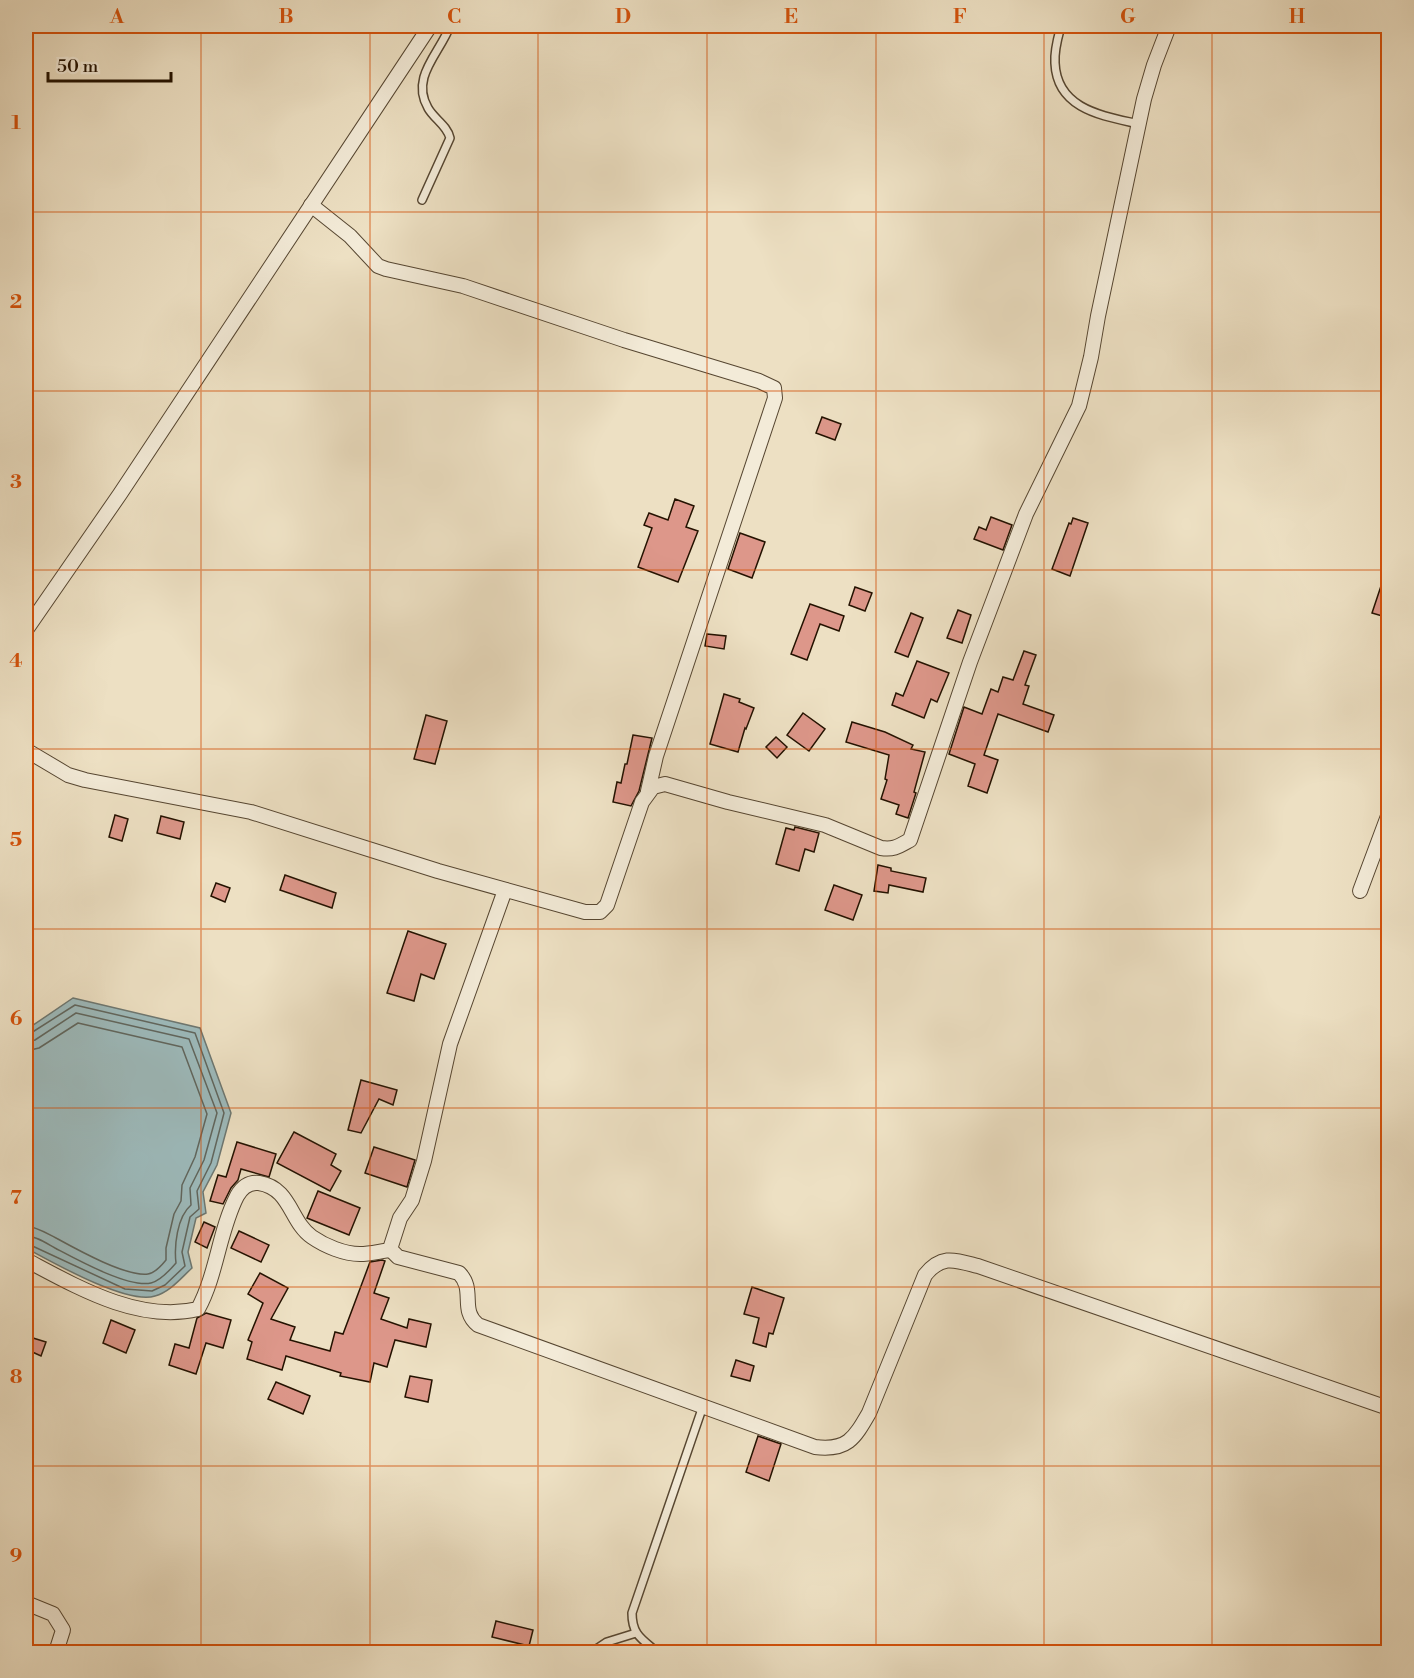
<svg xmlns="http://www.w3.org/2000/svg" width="1414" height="1678" font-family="'Libre Bodoni',serif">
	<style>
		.water { fill: #9dbbbd; stroke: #6d7771; stroke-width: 1.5 }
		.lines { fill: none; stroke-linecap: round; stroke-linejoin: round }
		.shore { stroke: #60665e; stroke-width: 1.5 }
		.building { fill: #dd978a; stroke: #241200; stroke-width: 1.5 }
		.service-casing { stroke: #564631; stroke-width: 10 }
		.minor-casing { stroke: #564631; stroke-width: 16 }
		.service { stroke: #f3ebd8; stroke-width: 7 }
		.minor { stroke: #f3ebd8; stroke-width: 14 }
		.grid { fill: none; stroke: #d4520b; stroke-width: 1.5; stroke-opacity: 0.55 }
		.neatline { fill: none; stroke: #d4520b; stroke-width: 2 }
		.grid-label { font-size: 20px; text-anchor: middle; font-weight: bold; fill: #d4520b }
	</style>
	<rect width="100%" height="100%" fill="#ede0c3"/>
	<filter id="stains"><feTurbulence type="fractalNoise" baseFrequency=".00333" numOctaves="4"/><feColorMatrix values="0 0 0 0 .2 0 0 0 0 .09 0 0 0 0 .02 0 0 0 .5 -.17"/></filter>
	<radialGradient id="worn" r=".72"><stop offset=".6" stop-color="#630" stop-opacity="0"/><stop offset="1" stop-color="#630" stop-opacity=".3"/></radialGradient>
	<path class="water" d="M73,998l127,30 31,85 -14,52 -14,27 3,21 -10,5 -8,34 4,16c-11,10 -22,24 -37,28 -28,9 -103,-34 -129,-48v-218z"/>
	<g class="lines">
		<g class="shore">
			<polyline points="26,1034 31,1033 75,1005 195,1033 224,1113 211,1163 197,1191 199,1209 190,1217 182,1252 185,1266 165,1285 152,1291 125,1289 26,1243"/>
			<path d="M26,1042l9,-2 41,-27 113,26 28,74 -13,47 -14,28 1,17c-14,12 -17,41 -15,58 -6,7 -16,18 -25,20 -23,5 -75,-24 -96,-35 -9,-5 -19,-12 -29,-12"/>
			<path d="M26,1051l13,-3 39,-25 104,24 25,67 -12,43 -13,28 -1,16 -7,13 -8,34v12c-4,5 -11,13 -18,14 -22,3 -72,-25 -92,-36 -10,-5 -19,-11 -30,-12"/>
		</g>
	</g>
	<g class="building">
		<polygon points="822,417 841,424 835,440 816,433"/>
		<polygon points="675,499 694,506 686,527 698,531 678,582 638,567 652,528 644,525 649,513 668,520"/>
		<polygon points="991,517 1012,525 1003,550 974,539 979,527 986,530"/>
		<polygon points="1073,518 1088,523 1070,576 1052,569 1069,523 1071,524"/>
		<polygon points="740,533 765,542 752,578 728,569"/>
		<polygon points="1386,571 1389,571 1389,618 1372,613"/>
		<polygon points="855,587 872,593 865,611 849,605"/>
		<polygon points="810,604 844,616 839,631 820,624 807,660 791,654"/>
		<polygon points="958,610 971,615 962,643 947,638"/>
		<polygon points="911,613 923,618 908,657 895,652"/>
		<polygon points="707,634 726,636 724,649 705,646"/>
		<polygon points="1024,651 1036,655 1025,685 1029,686 1023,704 1054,715 1048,732 998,714 984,755 998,760 987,793 968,786 975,764 949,754 964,707 982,714 991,689 998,692 1003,677 1013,680"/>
		<polygon points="917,661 949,673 937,702 931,699 924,718 892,705 896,693 903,696"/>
		<polygon points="724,694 740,699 739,702 754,708 746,729 745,728 738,752 710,744"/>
		<polygon points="803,713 825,729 809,751 787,735"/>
		<polygon points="426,715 447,721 435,764 414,759"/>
		<polygon points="852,722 885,732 913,745 911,749 925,752 914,792 916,793 908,818 896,814 899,805 881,799 887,780 885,779 889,755 846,742"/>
		<polygon points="633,735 652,738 639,791 631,806 613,802 617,782 621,783 625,764 627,764"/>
		<polygon points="776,737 787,747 777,758 766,747"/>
		<polygon points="115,815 128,819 122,841 109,837"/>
		<polygon points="161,816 184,822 180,839 157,833"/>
		<polygon points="795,827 819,833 814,852 805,849 799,871 776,864 786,828 794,830"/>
		<polygon points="878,865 891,868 891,871 926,878 923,892 889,885 888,893 874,891"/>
		<polygon points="285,875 336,893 332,908 280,890"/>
		<polygon points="216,883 230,888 225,902 211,896"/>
		<polygon points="834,885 862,895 853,920 825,910"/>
		<polygon points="408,931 446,944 434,979 421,974 414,1001 387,993"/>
		<polygon points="361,1080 397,1090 393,1105 379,1099 361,1133 348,1130"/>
		<polygon points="294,1132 336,1154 331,1165 341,1171 330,1191 277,1163"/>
		<polygon points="237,1142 276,1154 269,1177 241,1169 238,1180 231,1188 223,1204 210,1201 218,1175 226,1177"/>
		<polygon points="374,1147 415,1160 407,1187 365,1173"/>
		<polygon points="318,1191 360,1208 349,1235 307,1218"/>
		<polygon points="204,1222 215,1227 207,1248 195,1242"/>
		<polygon points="239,1231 269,1245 261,1262 231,1248"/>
		<polygon points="382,1260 385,1261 374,1293 389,1298 381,1319 407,1328 409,1319 431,1324 426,1347 395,1340 387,1367 374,1363 370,1382 340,1376 341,1373 286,1356 282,1370 247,1359 252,1342 248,1340 263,1303 248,1294 260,1273 288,1288 271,1319 295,1327 290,1340 330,1351 335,1332 343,1334 370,1262"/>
		<polygon points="752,1287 784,1298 773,1334 769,1333 766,1347 753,1343 759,1318 744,1314"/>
		<polygon points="206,1313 231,1320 223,1348 206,1343 196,1374 169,1365 175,1344 189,1348 197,1318"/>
		<polygon points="111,1320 135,1330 126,1353 103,1343"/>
		<polygon points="33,1338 46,1342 41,1356 28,1350"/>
		<polygon points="736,1360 754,1366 750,1381 731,1376"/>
		<polygon points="410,1376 432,1380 428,1402 405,1397"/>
		<polygon points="276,1382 310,1396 303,1414 268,1399"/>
		<polygon points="758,1436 781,1444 769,1481 746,1472"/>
		<polygon points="496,1621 533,1630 529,1646 492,1637"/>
	</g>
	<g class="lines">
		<g class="service-casing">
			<g id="service">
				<path d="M1061,26c-3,11 -7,24 -6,37 2,47 49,53 84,61"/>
				<path d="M422,200l28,-62c-3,-13 -16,-19 -22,-30 -18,-31 12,-55 22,-82"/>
				<polyline points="592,1652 607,1642 636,1633"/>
				<path d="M657,1652c-15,-13 -25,-17 -25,-39l71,-207"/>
			</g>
		</g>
		<g class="minor-casing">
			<g id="minor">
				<polyline points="311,205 350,236 378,266 386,269 463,286 624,340 759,381 774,388 775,398 656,756 648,791"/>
				<polyline points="26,630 120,494 430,26"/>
				<path d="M26,750l42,25 17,5 166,32 187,59 147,41h15l7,-7 35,-103 11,-15 12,-3 63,18 97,23 56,23c13,2 18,-2 29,-8l60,-178 56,-148 53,-108 12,-49 7,-41 46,-217 10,-34 15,-39"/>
				<path d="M505,890l-55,154 -26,117 -12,39 -12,18 -9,28v4l7,7 61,16c17,17 0,37 19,52l337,122c32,4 39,-8 54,-34l56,-138c17,-21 30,-15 53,-9l410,142"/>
				<polyline points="1360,891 1388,816"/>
				<path d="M28,1261c51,27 111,62 170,48 19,-35 21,-78 39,-113 5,-9 12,-14 22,-13 32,5 31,39 53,54 13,9 32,17 48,17 10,0 21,-3 31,-4"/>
				<polyline points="26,1603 53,1614 63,1630 56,1652"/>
			</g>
		</g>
		<use href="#service" class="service"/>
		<use href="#minor" class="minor"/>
	</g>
	<path class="grid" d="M201,26v1626M370,26v1626M538,26v1626M707,26v1626M876,26v1626M1044,26v1626M1212,26v1626M26,212h1362M26,391h1362M26,570h1362M26,749h1362M26,929h1362M26,1108h1362M26,1287h1362M26,1466h1362"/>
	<rect width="1414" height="1678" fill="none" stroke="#ede0c3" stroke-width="66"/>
	<path d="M48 72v9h123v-9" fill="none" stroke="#241200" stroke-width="3"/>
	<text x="57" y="72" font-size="18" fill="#241200" stroke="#f3ebd8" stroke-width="4.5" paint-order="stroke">50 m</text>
	<rect x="33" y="33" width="1348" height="1612" class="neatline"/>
	<g class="grid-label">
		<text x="117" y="23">A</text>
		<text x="286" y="23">B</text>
		<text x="454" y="23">C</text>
		<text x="623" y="23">D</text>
		<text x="791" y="23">E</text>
		<text x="960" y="23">F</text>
		<text x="1128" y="23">G</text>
		<text x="1297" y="23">H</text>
		<text x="16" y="129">1</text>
		<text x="16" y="308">2</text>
		<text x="16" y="488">3</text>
		<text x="16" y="667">4</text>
		<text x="16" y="846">5</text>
		<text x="16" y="1025">6</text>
		<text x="16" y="1204">7</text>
		<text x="16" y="1383">8</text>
		<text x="16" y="1562">9</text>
	</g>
	<rect width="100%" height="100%" filter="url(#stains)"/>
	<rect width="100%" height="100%" fill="url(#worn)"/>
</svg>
